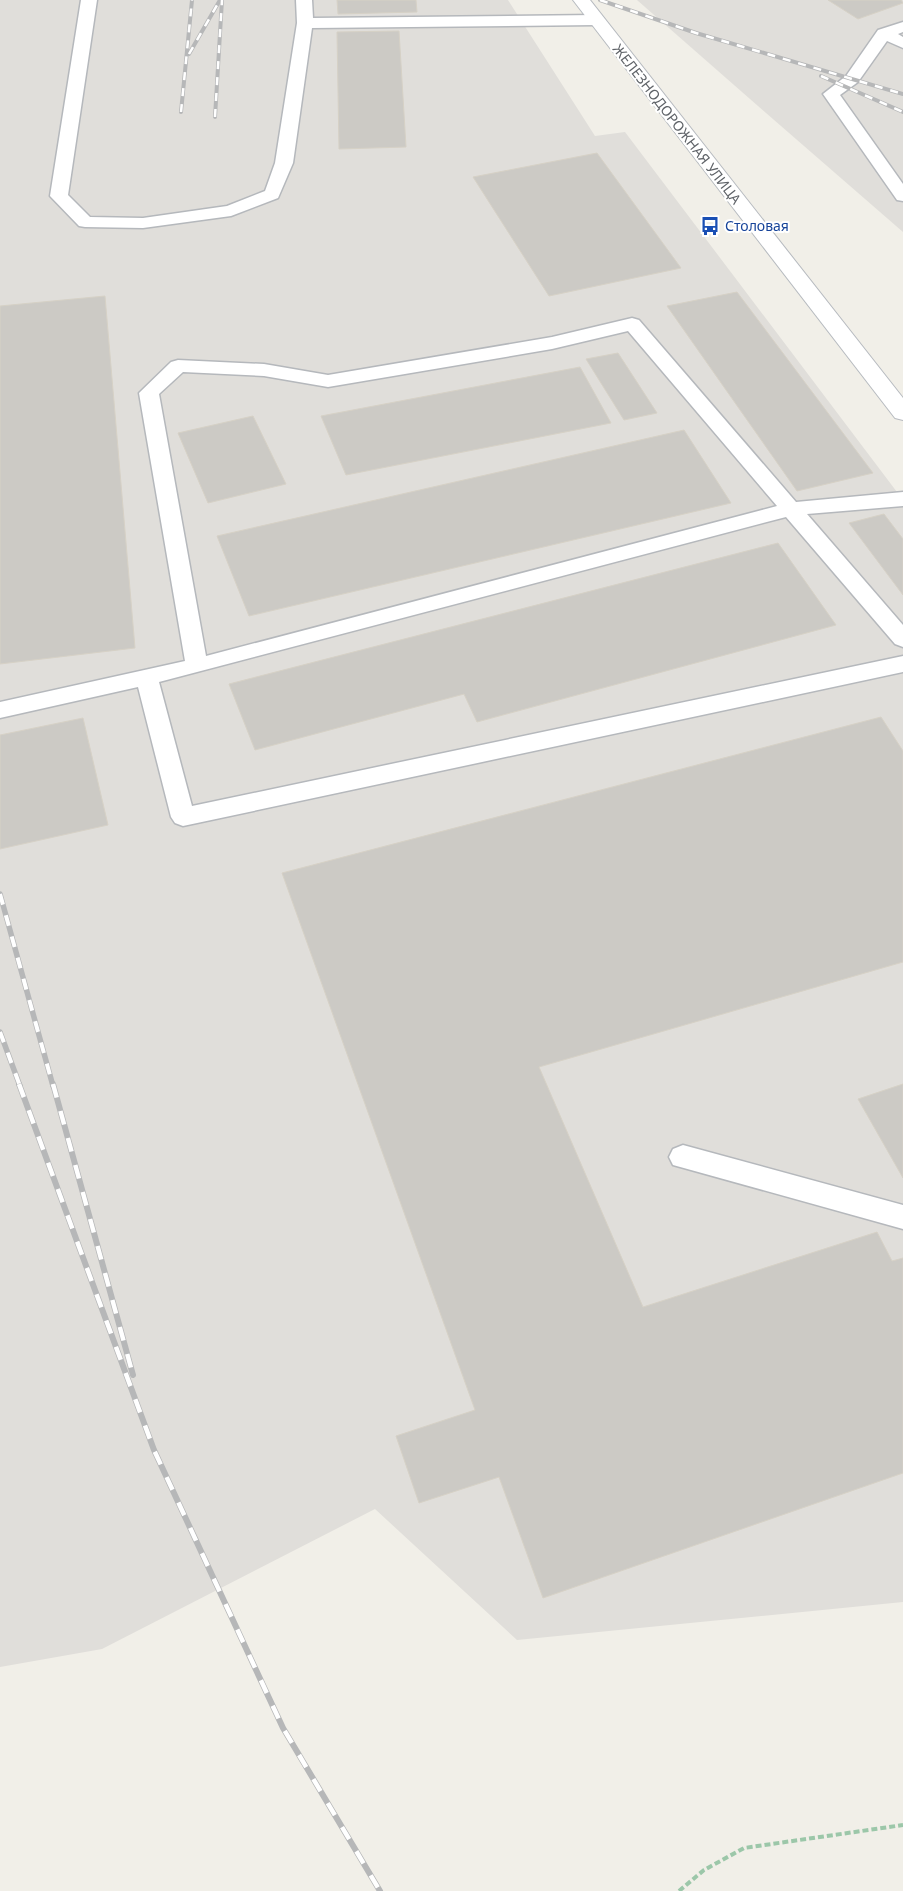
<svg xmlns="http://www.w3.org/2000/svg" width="903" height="1891" font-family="'Noto Sans',sans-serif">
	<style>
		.industrial { fill: #e0deda }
		.building { fill: #cccac5; stroke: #d6d1c6 }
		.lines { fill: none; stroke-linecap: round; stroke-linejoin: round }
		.lane-casing { stroke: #b5b8bc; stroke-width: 3 }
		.secondary-casing { stroke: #b6babf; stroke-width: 2 }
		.path { stroke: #9cc7a9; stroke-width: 4; stroke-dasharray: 6 3; stroke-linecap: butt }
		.lane { fill: #fff; fill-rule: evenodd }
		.secondary { fill: #fff; fill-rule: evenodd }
		.rail-far2-casing { stroke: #b6b7b8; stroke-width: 4 }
		.rail-far1-casing { stroke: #b6b7b8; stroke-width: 5.5 }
		.rail-casing { stroke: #b6b7b8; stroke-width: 6 }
		.rail-far2 { stroke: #fff; stroke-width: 2.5; stroke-dasharray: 8; stroke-linecap: butt }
		.rail-far1 { stroke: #fff; stroke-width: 4; stroke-dasharray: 11; stroke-linecap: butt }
		.rail { stroke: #fff; stroke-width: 4.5; stroke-dasharray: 14; stroke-linecap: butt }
		.labels { text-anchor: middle; stroke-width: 4; stroke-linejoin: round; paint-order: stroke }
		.far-street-label { font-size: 14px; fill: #5f6368; stroke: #fff }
		.far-transit-label { font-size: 14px; fill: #164399; stroke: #fff; text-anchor: start }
	</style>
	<rect width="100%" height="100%" fill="#f1efe8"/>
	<g class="industrial">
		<polygon points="0,0 508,0 595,136 625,132 903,500 903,1602 517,1640 375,1509 102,1649 0,1667"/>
		<polygon points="637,0 903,0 903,232 750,99"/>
	</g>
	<g class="building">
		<polygon points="337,0 416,0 417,12 338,14"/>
		<polygon points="828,0 901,0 903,3 858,19"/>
		<polygon points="399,31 406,147 339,149 337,32"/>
		<polygon points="597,153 681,268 549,296 473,177"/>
		<polygon points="737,292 873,473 797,491 667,306"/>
		<polygon points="105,296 135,648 0,664 0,306"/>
		<polygon points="618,353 657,413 624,420 586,359"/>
		<polygon points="580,367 611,423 346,475 321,416"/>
		<polygon points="253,416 286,484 208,503 178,433"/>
		<polygon points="684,430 731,503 249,616 217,536"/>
		<polygon points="884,514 903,539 903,595 849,523"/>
		<polygon points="778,543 836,625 477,722 464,694 255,750 229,684"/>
		<polygon points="881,717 903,751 903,962 539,1067 643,1307 877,1232 892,1261 903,1258 903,1473 543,1598 499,1477 419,1503 396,1436 475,1410 282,873"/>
		<polygon points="83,718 108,825 0,849 0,735"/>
		<polygon points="903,1084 903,1178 858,1099"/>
	</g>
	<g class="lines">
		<g class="lane-casing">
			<g id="lane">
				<polygon points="81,0 97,0 68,195 90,217 143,218 227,206 265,191 275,163 297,23 296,0 312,0 313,18 596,15 602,17 604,20 602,23 596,25 312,28 293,163 278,198 231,216 143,228 85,227 79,226 50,196"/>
				<polygon points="903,22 903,32 898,34 903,37 903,48 887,41 858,82 840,95 903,184 903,201 897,200 823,94 846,76 878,30"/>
				<path d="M632,318l7,2 157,182 107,-10v14l-96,8 96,111v22l-8,-3 -109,-127 -627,165 33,124 711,-150v16l-720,154 -8,-3 -4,-6 -33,-130 -138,31v-16l185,-41 -46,-268 32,-31 7,-2 86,4 64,11 224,-38zM628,331l149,175 -571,150 -47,-262 24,-22 81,4 64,11 224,-38z"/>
				<polygon points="683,1145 903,1205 903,1229 673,1165 669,1157 673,1149"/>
			</g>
		</g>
		<g class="secondary-casing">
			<polygon id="secondary" points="573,0 590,0 903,398 903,420 895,418"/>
		</g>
		<polyline class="path" points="679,1891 704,1870 744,1848 903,1825"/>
		<use href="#lane" class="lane"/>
		<use href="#secondary" class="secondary"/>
		<g class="rail-far2-casing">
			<g id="rail-far2">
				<polyline points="600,0 696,33 903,94"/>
				<polyline points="189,54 220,0"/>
				<polyline points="821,76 903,112"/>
				<polyline points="181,112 192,0"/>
				<polyline points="215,117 222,0"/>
			</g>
		</g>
		<g class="rail-far1-casing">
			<g id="rail-far1">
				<polyline points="0,894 53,1086"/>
				<polyline points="0,1032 20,1086"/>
			</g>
		</g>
		<g class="rail-casing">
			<g id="rail">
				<polyline points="19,1084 154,1450 283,1728 380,1891"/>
				<polyline points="53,1084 133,1375"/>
			</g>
		</g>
		<use href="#rail-far2" class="rail-far2"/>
		<use href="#rail-far1" class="rail-far1"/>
		<use href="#rail" class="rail"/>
	</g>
	<defs>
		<g id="bus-bare" transform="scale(1.5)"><path d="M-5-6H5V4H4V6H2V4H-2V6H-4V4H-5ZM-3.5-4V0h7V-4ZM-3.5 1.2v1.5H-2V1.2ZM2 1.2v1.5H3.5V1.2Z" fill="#1a4fb4" stroke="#fff" stroke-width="2.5" paint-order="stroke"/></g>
	</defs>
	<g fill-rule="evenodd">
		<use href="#bus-bare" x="710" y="226"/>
	</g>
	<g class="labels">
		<g class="far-street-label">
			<text transform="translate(677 124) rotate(52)" y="5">ЖЕЛЕЗНОДОРОЖНАЯ УЛИЦА</text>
		</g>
		<g class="far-transit-label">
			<text x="725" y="231">Столовая</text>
		</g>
	</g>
</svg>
